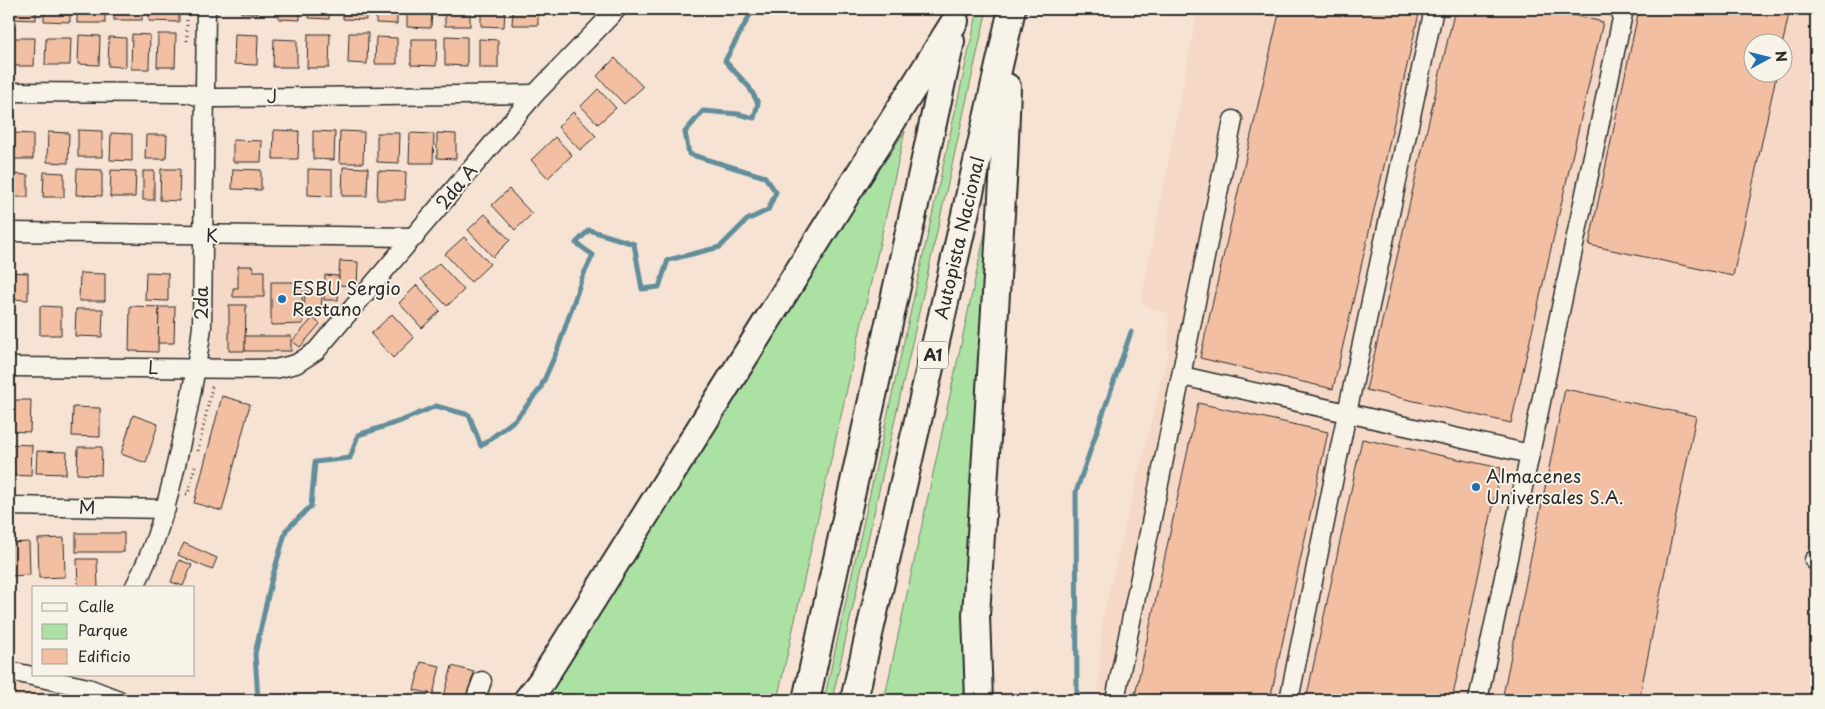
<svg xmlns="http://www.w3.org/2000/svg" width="1825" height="709" font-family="'Playpen Sans',sans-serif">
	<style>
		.built { fill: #f5d8c5; fill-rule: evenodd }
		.green { fill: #ace1a4; stroke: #6c8668 }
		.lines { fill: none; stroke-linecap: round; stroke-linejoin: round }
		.stream { stroke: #628e9c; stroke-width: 5 }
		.building { fill: #f2bfa3; stroke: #2b2b2b }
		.minor-casing { stroke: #2b2b2b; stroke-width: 21 }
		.highway-casing { stroke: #2b2b2b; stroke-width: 30 }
		.path { stroke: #2b2b2b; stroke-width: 3; stroke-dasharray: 1 4; stroke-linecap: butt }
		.minor { stroke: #f7f3e8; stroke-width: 18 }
		.highway { stroke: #f7f3e8; stroke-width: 26 }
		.poi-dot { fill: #1f6fb2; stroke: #f7f3e8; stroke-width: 2 }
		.labels { text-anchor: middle; stroke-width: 4; stroke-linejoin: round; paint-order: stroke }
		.shield { fill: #f7f3e8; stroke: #686764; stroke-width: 1 }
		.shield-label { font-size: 16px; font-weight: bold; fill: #2b2b2b }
		.street-label { font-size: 18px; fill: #2b2b2b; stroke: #f7f3e8 }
		.poi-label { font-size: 18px; fill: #2b2b2b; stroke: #f7f3e8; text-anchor: start }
	</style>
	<rect width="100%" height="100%" fill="#f6e3d3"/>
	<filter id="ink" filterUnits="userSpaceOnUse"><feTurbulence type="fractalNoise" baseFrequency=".02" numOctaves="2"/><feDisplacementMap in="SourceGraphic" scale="10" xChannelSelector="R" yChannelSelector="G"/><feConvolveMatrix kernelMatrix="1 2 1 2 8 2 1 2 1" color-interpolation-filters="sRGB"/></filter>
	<g filter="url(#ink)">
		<g class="built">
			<path d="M1198,9h618v648l-10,43h-708l4,-80 66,-266 1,-40 -28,-11zM1752,42h30v30h-30z"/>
			<polygon points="214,245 288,244 399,245 314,342 297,355 280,360 209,361 214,324"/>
			<polygon points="9,671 119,700 9,700"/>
		</g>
		<g class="green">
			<polygon points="978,9 987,9 832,700 824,700"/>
			<polygon points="905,131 777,700 547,700 553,682 754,360"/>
			<polygon points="992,201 971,474 970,700 884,700"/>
		</g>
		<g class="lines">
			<g class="stream">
				<polyline points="258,700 255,654 271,582 286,530 311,506 315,462 350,458 358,435 401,421 436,406 469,415 481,446 516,419 540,389 557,351 582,278 593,255 576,243 589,230 634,244 642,289 659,287 668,260 720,247 747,220 768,210 776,192 765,177 689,154 685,132 703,111 738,114 754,118 758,103 749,87 725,61 753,9"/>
				<polyline points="1077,700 1076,492 1131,332"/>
			</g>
		</g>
		<g class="building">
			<polygon points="12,9 36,9 36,20 11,19"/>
			<polygon points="44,9 70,9 70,22 44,21"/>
			<rect x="77" y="9" width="28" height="14"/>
			<rect x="114" y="9" width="28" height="11"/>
			<polygon points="149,9 179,9 179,22 149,21"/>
			<rect x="241" y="9" width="17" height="4"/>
			<polygon points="279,9 300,9 300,20 279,19"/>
			<polygon points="310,9 329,9 329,19 309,18"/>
			<polygon points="343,9 366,9 366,20 343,19"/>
			<polygon points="376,9 397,9 397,24 376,23"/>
			<polygon points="407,9 432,9 431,28 407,27"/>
			<rect x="445" y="9" width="25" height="17"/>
			<polygon points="481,9 505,9 504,27 481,26"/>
			<polygon points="513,9 538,9 538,25 512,25"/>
			<polygon points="1280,9 1420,9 1333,389 1200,358"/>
			<polygon points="1455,9 1546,9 1603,22 1511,423 1366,390"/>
			<polygon points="1639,9 1790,9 1782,46 1782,42 1752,42 1752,72 1777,72 1733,276 1589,245"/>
			<polygon points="349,33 368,33 367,64 348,63"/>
			<polygon points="132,34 150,35 149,69 131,69"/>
			<polygon points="158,34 176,34 175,67 157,67"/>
			<polygon points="235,34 258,35 257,65 234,64"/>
			<polygon points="308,34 330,34 329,68 307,68"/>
			<polygon points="79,35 100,36 99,65 78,64"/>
			<polygon points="445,36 467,37 467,66 445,65"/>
			<polygon points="109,37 126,38 126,67 108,66"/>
			<polygon points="376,37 397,38 397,64 375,64"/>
			<polygon points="13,38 35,38 34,66 12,66"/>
			<polygon points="46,38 71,38 70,65 45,65"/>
			<polygon points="274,39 297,40 297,67 273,67"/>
			<polygon points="411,39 437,39 436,66 411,65"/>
			<polygon points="479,39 498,40 498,68 479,68"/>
			<polygon points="615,58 643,87 624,104 597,76"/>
			<polygon points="598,89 616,108 598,124 581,106"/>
			<polygon points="573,112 596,136 580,150 558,127"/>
			<polygon points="78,130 102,131 102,157 78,157"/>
			<polygon points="274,130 299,131 298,159 273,159"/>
			<polygon points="313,131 335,132 334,160 313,159"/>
			<polygon points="340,131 364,132 363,163 339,163"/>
			<polygon points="48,132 69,133 68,163 47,162"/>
			<polygon points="13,133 33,134 33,159 12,159"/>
			<polygon points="111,133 132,134 132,161 110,160"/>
			<polygon points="377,133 400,133 399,163 377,162"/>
			<polygon points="410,133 434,134 433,163 409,163"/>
			<polygon points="437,133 456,134 456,159 437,158"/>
			<polygon points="146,135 167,135 166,159 145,159"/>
			<polygon points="555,137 572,155 548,178 531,160"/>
			<polygon points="233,140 262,141 261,162 233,162"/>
			<polygon points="343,167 368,168 367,196 342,196"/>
			<polygon points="77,169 102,170 102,196 76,195"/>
			<polygon points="161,169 180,169 179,201 160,200"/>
			<polygon points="233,169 261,170 261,190 232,189"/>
			<polygon points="308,169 332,170 332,196 308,195"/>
			<polygon points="111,170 136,171 135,197 110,197"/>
			<rect x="143" y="171" width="11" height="29"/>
			<polygon points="378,171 406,172 405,200 377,200"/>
			<polygon points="44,172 64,173 64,197 43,197"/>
			<polygon points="9,174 28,175 28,197 9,197"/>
			<polygon points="509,189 532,214 515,230 492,205"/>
			<polygon points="485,214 510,240 493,257 468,230"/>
			<polygon points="464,237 490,264 471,282 445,254"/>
			<polygon points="340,261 358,262 357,286 338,285"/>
			<polygon points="439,263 464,290 447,306 421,279"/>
			<polygon points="238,266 253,266 253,271 264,271 264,297 233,297 233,288 238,288"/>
			<polygon points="9,272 28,273 28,300 9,299"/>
			<polygon points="146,272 168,273 168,301 145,300"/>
			<polygon points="80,273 105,274 105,301 79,301"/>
			<polygon points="325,275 339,276 338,300 324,300"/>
			<polygon points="271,282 302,282 303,324 271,325"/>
			<polygon points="417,285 440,311 422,328 399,303"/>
			<polygon points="305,291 322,292 321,316 304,316"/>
			<polygon points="229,305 246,305 245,351 229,351"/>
			<polygon points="40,306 61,307 61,335 40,335"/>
			<polygon points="130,306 159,307 158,352 129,351"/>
			<polygon points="159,307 175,307 174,343 158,343"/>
			<polygon points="76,309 103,309 102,337 75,336"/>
			<polygon points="392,314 414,338 393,358 371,334"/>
			<polygon points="313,318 320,324 300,347 292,341"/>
			<rect x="245" y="336" width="46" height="15"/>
			<polygon points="1565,389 1696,416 1639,700 1502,700"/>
			<polygon points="222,396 250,404 222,511 194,503"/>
			<polygon points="9,400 31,400 30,432 9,431"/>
			<polygon points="1198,403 1328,432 1270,700 1134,700"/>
			<polygon points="73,407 100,408 100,437 72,436"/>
			<polygon points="133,415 158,424 146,463 121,454"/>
			<polygon points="1362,439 1501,468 1452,700 1306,700"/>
			<polygon points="9,444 32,445 31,476 9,475"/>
			<polygon points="78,447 102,447 101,475 77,474"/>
			<polygon points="37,451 67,452 66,474 36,473"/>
			<rect x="76" y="533" width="48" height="19"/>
			<polygon points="64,538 65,577 39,578 38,539"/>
			<polygon points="29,542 30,575 9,576 9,543"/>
			<polygon points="184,543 217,558 212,570 178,555"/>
			<polygon points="77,559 97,559 98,588 78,588"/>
			<polygon points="179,560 192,565 183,586 171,582"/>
			<polygon points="421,662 440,666 433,694 414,690"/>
			<polygon points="452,666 474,672 467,700 444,696"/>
		</g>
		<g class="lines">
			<g class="minor-casing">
				<g id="minor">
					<polyline points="9,92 187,93 205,98 219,98 535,94"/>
					<polyline points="9,232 415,237"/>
					<polyline points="9,367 275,369 296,364 316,351 535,94 617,9"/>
					<polyline points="1182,376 1530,454"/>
					<polyline points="9,506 166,509"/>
					<polyline points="1814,560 1816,562"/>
					<path d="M134,588c24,-46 35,-91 46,-141 9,-40 17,-80 22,-120l4,-318"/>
					<polyline points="9,671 88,688 119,700"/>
					<polyline points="475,700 482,681"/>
					<polyline points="1115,700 1233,120"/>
					<polyline points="1289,700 1347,413 1434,9"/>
					<polyline points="1478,700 1624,9"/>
				</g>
			</g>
			<g class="highway-casing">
				<g id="highway">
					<polyline points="527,700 541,682 955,21"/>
					<polyline points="806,700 951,41"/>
					<polyline points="854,700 1012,9"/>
					<polyline points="979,700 976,615 1004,165 1007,87"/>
				</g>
			</g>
			<g class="path">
				<polyline points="187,41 187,9"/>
				<polyline points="198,451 213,383"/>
				<polyline points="186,494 188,494 195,466"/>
			</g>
			<use href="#minor" class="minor"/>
			<use href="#highway" class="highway"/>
		</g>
	</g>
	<g class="poi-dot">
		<circle cx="282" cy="299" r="5"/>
		<circle cx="1476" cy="487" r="5"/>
	</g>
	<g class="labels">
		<rect class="shield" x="918" y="341.5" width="30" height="27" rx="4"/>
		<g class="shield-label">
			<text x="933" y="361">A1</text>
		</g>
		<g class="street-label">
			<text transform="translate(272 97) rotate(-1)" y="6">J</text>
			<text transform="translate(457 187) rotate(-50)" y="6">2da A</text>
			<text transform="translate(212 236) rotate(1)" y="6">K</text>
			<text transform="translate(960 238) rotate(-77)" y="6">Autopista Nacional</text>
			<text transform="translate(202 303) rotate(-90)" y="6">2da</text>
			<text transform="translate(153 368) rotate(1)" y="6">L</text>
			<text transform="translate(87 508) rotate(1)" y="6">M</text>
		</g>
		<g class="poi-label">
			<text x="292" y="295">ESBU Sergio<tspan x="292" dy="21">Restano</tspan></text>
			<text x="1486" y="483">Almacenes<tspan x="1486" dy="21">Universales S.A.</tspan></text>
		</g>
	</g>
	<rect width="1825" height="709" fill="none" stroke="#f7f3e8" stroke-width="30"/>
	<rect x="15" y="15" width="1795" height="679" fill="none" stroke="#2b2b2b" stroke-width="2" filter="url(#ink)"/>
	<rect x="32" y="586" width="162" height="90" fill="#f7f3e8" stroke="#a5a39c"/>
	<rect x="42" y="603" width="25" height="8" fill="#f7f3e8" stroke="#a5a39c"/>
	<text x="78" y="612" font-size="15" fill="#2b2b2b">Calle</text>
	<rect x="42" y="624" width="25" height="15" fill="#ace1a4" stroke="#a5a39c"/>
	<text x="78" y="636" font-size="15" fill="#2b2b2b">Parque</text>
	<rect x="42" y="649" width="25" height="15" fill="#f2bfa3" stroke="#a5a39c"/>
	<text x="78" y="662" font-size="15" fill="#2b2b2b">Edificio</text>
	<g transform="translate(1768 58) rotate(83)"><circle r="24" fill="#f7f3e8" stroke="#a5a39c"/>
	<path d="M0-4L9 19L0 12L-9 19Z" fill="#1f6fb2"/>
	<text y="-8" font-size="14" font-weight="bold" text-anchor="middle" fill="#2b2b2b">N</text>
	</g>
</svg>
